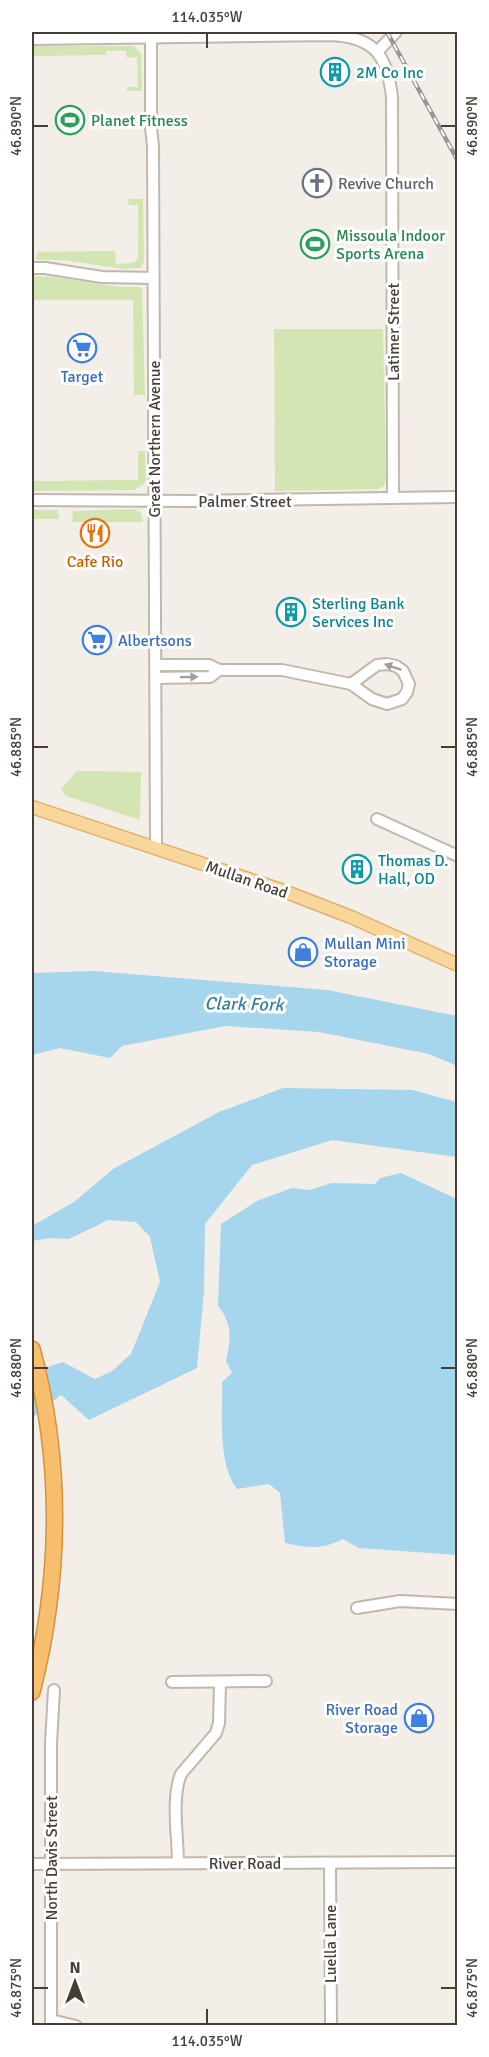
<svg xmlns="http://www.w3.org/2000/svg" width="489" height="2057" font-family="Signika,sans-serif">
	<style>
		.green { fill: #d2e5b2 }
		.water { fill: #a6d6ed }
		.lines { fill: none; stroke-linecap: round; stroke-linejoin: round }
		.minor-casing { stroke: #c1b8ad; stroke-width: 14 }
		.major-casing { stroke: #deb26a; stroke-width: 15 }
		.highway-casing { stroke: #d6923e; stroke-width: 18 }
		.minor { stroke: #fff; stroke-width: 10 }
		.major { stroke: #f9d69a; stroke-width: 12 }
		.highway { stroke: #f7be6e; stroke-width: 15 }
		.rail-casing { stroke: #969696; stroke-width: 4.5 }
		.rail { stroke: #fff; stroke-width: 2; stroke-dasharray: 7; stroke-linecap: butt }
		.oneway { fill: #a29e9b }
		.ticks { fill: none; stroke: #463e37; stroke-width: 2 }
		.labels { text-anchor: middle; stroke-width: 6; stroke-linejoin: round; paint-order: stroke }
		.culture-label { font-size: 16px; fill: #0d838f; stroke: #fff; text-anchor: start }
		.leisure-label { font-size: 16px; fill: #27864d; stroke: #fff; text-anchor: start }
		.worship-label { font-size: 16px; fill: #5b616d; stroke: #fff; text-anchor: start }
		.street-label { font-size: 16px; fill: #463e37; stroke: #fff }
		.shop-label { font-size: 16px; fill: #366cbe; stroke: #fff; text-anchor: start }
		.food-label { font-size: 16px; fill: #c56008; stroke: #fff }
		.water-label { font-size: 18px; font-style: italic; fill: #337ea4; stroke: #fff }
		.neatline { fill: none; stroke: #463e37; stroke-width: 2 }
		.ticks-label { font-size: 15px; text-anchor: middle; fill: #463e37 }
	</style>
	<rect width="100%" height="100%" fill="#f3eee7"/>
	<g class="green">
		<polygon points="32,46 134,46 141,54 142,91 127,91 127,87 138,87 137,57 127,58 126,51 106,51 106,55 32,56"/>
		<polygon points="129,199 143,199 144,262 140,268 123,269 63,260 36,260 37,252 115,251 116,264 134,263 138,258 138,205 128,205"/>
		<polygon points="32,276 53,277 120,287 140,287 142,289 145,395 134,395 133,300 32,300"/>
		<polygon points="274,329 383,329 386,478 384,486 378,489 275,491"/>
		<polygon points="138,451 145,451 146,480 144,484 134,490 33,491 34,481 138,480"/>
		<polygon points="133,509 141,513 143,522 72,522 73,511"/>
		<polygon points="32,510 58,510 59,519 32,519"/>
		<polygon points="77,771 141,772 140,820 66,796 61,789"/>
	</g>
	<g class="water">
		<polygon points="93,971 327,990 457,1016 457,1066 429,1054 319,1032 225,1026 122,1046 110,1058 60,1048 32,1055 32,973"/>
		<polygon points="283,1088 412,1090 457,1102 457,1157 332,1140 252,1165 205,1224 204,1291 197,1368 89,1420 61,1395 32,1418 32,1372 63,1362 95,1379 112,1371 131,1354 160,1282 150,1237 136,1222 108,1220 69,1239 51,1238 32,1241 32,1226 74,1202 113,1169 219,1112"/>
		<path d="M401,1173l56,26v356l-98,-7 -16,-9c-21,11 -36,9 -58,4l-5,-50 -11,-9 -32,5c-20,-27 -14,-75 -15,-107l10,-9 -6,-12c5,-22 7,-36 -8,-55l3,-82 36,-23 35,-13 18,2 21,-7 44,1 5,-6z"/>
	</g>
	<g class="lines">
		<g class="minor-casing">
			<g id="minor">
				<polyline points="151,32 151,128 153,146 156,847"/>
				<path d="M32,39l298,-4c44,2 57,19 62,62l1,401"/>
				<polyline points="378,51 396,32"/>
				<polyline points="32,268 45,268 102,277 153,278"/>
				<polyline points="32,500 191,501 458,497"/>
				<polyline points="156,665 209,665 219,670 282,670 351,684 372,699 387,704 402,699 407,692 409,684 403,671 396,666 387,664 377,665 351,684"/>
				<polyline points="156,678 210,677 219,670"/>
				<polyline points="377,819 458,856"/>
				<polyline points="357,1608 400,1601 458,1604"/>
				<polyline points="172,1682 266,1681"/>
				<path d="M178,1863c0,-25 -7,-65 3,-89l35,-41 3,-10 1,-41"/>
				<polyline points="330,1863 331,2026"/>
				<polyline points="32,1864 458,1862"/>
				<polyline points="51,2020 76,2026"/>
				<polyline points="51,2026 51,1743 54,1690"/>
			</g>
		</g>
		<g class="major-casing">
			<polyline id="major" points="32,807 281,890 351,917 458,965"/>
		</g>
		<g class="highway-casing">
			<path id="highway" d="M32,1349c31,112 29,230 0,343"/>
		</g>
		<use href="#minor" class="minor"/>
		<use href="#major" class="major"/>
		<use href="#highway" class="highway"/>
		<g class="rail-casing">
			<polyline id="rail" points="387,32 458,161"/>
		</g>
		<use href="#rail" class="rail"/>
	</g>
	<defs><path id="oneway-solid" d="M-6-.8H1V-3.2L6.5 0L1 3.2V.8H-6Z" transform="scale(1.5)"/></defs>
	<g class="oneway">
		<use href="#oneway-solid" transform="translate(393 667) rotate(-161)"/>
		<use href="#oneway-solid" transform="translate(189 677) rotate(-1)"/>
	</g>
	<path class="ticks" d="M207,33v15M33,126h15M441,126h15M33,747h15M441,747h15M33,1368h15M441,1368h15M33,1988h15M441,1988h15M207,2009v15"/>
	<defs>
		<g id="building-ring" transform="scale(1.5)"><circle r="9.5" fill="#fff" stroke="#0f9aa8" stroke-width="1.5"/><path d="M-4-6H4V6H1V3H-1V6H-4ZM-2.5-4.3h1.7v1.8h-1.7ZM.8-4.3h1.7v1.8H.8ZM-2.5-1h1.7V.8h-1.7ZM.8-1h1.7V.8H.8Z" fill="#0f9aa8"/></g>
		<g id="stadium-ring" transform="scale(1.5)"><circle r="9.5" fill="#fff" stroke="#2e9e5b" stroke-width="1.5"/><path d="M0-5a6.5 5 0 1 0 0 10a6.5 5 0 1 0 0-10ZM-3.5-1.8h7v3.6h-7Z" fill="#2e9e5b"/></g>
		<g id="church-ring" transform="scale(1.5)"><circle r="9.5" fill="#fff" stroke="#6b7280" stroke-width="1.5"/><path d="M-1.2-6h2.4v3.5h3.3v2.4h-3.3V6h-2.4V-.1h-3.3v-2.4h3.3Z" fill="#6b7280"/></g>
		<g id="supermarket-ring" transform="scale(1.5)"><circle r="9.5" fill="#fff" stroke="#3f7fe0" stroke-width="1.5"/><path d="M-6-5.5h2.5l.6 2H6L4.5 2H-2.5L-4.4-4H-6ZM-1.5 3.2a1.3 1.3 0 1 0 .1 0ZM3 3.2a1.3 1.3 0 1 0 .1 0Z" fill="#3f7fe0"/></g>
		<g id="restaurant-ring" transform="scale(1.5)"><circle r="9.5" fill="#fff" stroke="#e8710a" stroke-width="1.5"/><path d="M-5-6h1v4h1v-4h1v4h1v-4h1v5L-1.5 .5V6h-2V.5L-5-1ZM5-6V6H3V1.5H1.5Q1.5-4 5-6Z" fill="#e8710a"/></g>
		<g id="shop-ring" transform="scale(1.5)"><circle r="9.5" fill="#fff" stroke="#3f7fe0" stroke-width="1.5"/><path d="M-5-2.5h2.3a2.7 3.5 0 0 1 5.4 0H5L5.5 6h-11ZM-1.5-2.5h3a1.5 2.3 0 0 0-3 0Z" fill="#3f7fe0"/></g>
	</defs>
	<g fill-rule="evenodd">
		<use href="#building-ring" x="335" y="72"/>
		<use href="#stadium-ring" x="70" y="120"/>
		<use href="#church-ring" x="317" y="183"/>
		<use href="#stadium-ring" x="315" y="244"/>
		<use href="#supermarket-ring" x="82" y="348"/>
		<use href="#restaurant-ring" x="95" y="533"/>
		<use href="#building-ring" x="291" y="612"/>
		<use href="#supermarket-ring" x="97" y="640"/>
		<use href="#building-ring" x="357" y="869"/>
		<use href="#shop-ring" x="303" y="952"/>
		<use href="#shop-ring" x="419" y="1718"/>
	</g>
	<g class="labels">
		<g class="culture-label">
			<text x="356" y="78">2M Co Inc</text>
			<text x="312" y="609">Sterling Bank<tspan x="312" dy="18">Services Inc</tspan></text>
			<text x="378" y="866">Thomas D.<tspan x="378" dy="18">Hall, OD</tspan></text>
		</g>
		<g class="leisure-label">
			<text x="91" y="126">Planet Fitness</text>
			<text x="336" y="241">Missoula Indoor<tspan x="336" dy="18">Sports Arena</tspan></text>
		</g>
		<g class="worship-label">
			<text x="338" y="189">Revive Church</text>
		</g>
		<g class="street-label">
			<text transform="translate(393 332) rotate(-90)" y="6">Latimer Street</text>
			<text transform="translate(154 439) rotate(-90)" y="6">Great Northern Avenue</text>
			<text x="245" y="507">Palmer Street</text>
			<text transform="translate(247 879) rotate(19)" y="6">Mullan Road</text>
			<text transform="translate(51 1858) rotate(-90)" y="6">North Davis Street</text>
			<text x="245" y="1869">River Road</text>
			<text transform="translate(330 1944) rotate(-90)" y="6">Luella Lane</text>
		</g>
		<g class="shop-label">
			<text x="82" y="382" text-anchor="middle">Target</text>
			<text x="118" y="646">Albertsons</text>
			<text x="324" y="949">Mullan Mini<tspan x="324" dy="18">Storage</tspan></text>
			<text x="398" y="1715" text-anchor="end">River Road<tspan x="398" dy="18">Storage</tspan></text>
		</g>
		<g class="food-label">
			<text x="95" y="567">Cafe Rio</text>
		</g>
		<g class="water-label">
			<text transform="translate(244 1004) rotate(1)" y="6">Clark Fork</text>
		</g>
	</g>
	<rect width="489" height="2057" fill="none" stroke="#ffffff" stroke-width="66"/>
	<g transform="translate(75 1982)" stroke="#ffffff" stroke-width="4.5" paint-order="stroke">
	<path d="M0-4.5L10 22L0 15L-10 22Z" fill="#463e37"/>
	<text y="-9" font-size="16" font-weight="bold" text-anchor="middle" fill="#463e37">N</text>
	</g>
	<rect x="33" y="33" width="423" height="1991" class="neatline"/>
	<g class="ticks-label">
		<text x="207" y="22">114.035°W</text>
		<text transform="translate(16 126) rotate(-90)" y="5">46.890°N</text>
		<text transform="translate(472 126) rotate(-90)" y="5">46.890°N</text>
		<text transform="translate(16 747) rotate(-90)" y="5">46.885°N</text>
		<text transform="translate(472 747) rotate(-90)" y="5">46.885°N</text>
		<text transform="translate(16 1368) rotate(-90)" y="5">46.880°N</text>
		<text transform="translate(472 1368) rotate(-90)" y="5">46.880°N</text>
		<text transform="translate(16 1988) rotate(-90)" y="5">46.875°N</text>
		<text transform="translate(472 1988) rotate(-90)" y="5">46.875°N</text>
		<text x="207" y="2046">114.035°W</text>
	</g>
</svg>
